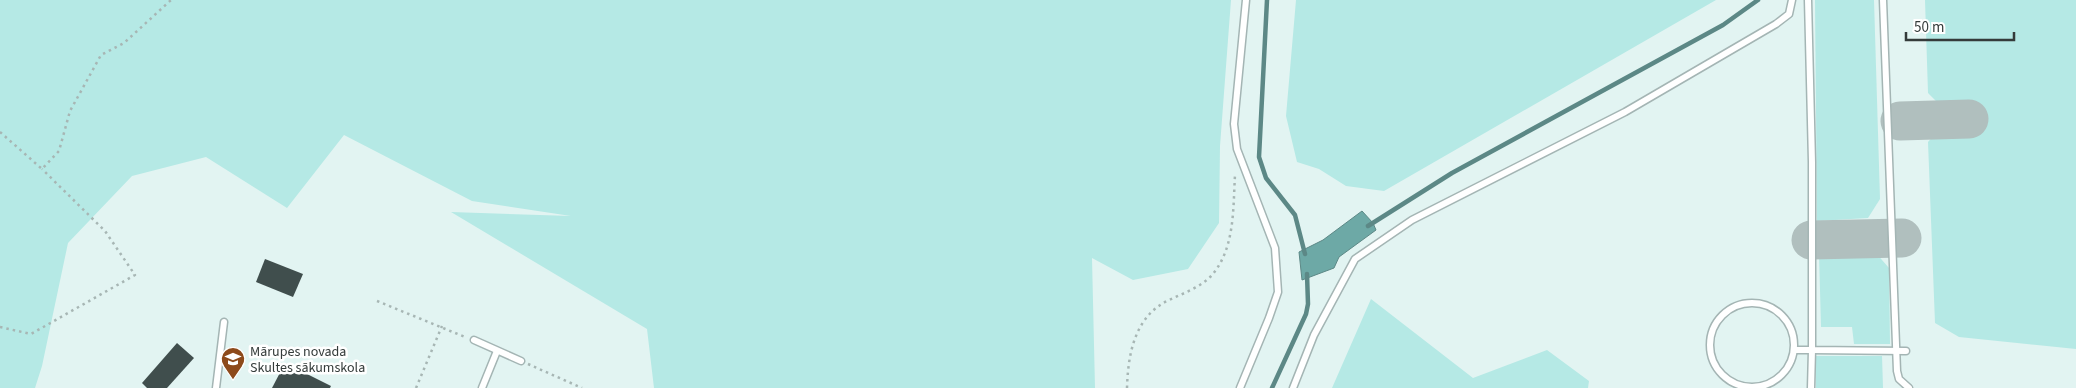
<svg xmlns="http://www.w3.org/2000/svg" width="2076" height="388" font-family="'Source Sans 3',sans-serif">
	<style>
		.green { fill: #b5e9e5 }
		.water { fill: #6da9a6; stroke: #5c8886 }
		.lines { fill: none; stroke-linecap: round; stroke-linejoin: round }
		.stream { stroke: #5c8886; stroke-width: 4.5 }
		.taxiway { stroke: #b0bfbe; stroke-width: 39 }
		.building { fill: #404e4d }
		.lane-casing { stroke: #a4b5b4; stroke-width: 9 }
		.path { stroke: #a7b6b4; stroke-width: 2.5; stroke-dasharray: 2.5 4; stroke-linecap: butt }
		.lane { stroke: #fff; stroke-width: 6 }
		.labels { text-anchor: middle; stroke-width: 5; stroke-linejoin: round; paint-order: stroke }
		.poi-label { font-size: 14px; fill: #343b3a; stroke: #fff; text-anchor: start }
	</style>
	<rect width="100%" height="100%" fill="#e2f4f2"/>
	<g class="green">
		<polygon points="0,0 1231,0 1220,146 1219,223 1188,269 1133,280 1092,258 1095,388 654,388 647,329 451,212 571,216 472,201 344,135 287,208 206,157 132,176 68,243 42,366 35,388 0,388"/>
		<polygon points="1296,0 1716,0 1384,191 1346,186 1319,169 1297,162 1286,116"/>
		<polygon points="1815,0 1874,0 1880,199 1868,218 1817,221"/>
		<polygon points="1925,0 2076,0 2076,349 1959,337 1935,323 1928,142 1936,133 1977,131 1975,105 1941,106 1928,93"/>
		<polygon points="1875,252 1889,268 1890,344 1854,344 1852,327 1821,327 1819,253"/>
		<polygon points="1371,299 1473,378 1547,350 1589,381 1588,388 1332,388"/>
		<polygon points="1815,356 1882,356 1883,388 1816,388"/>
	</g>
	<polygon class="water" points="1362,211 1373,223 1376,230 1339,257 1334,268 1302,280 1299,252 1323,240"/>
	<g class="lines">
		<g class="stream">
			<polyline points="1267,0 1259,157 1266,178 1295,215 1305,254"/>
			<polyline points="1368,226 1452,173 1723,25 1758,0"/>
			<polyline points="1272,388 1306,314 1308,304 1307,274"/>
		</g>
		<g class="taxiway">
			<polyline points="1900,121 1969,119"/>
			<polyline points="1811,240 1902,238"/>
		</g>
	</g>
	<g class="building">
		<polygon points="265,259 303,274 293,297 256,282"/>
		<polygon points="177,343 194,358 167,388 147,388 142,383"/>
		<polygon points="285,363 331,386 330,388 272,388"/>
	</g>
	<g class="lines">
		<g class="lane-casing">
			<g id="lane">
				<polyline points="1808,0 1812,162 1812,350 1906,351"/>
				<polyline points="1883,0 1897,371 1899,379 1909,388"/>
				<circle cx="1752" cy="345" r="42"/>
				<polyline points="474,340 521,361"/>
				<polyline points="1795,350 1812,350 1811,388"/>
				<polyline points="216,388 224,322"/>
				<polyline points="482,388 497,351"/>
				<polyline points="1240,388 1269,318 1278,292 1275,248 1237,149 1234,124 1246,0"/>
				<polyline points="1293,388 1314,335 1355,259 1412,220 1625,112 1776,24 1789,14 1792,0"/>
			</g>
		</g>
		<g class="path">
			<polyline points="0,132 42,169 59,151 70,111 101,55 124,43 171,0"/>
			<polyline points="377,301 465,337"/>
			<polyline points="0,327 31,334 135,275 105,231 42,169"/>
			<polyline points="528,364 582,388"/>
			<polyline points="416,388 442,326"/>
			<path d="M1127,388c1,-35 8,-72 42,-88 15,-7 32,-13 43,-25 23,-27 21,-66 23,-100"/>
		</g>
		<use href="#lane" class="lane"/>
	</g>
	<defs>
		<g id="school-pin" transform="scale(1.25)"><path d="M0 17L-7.5 6A9.5 9.5 0 1 1 7.5 6Z" fill="#8d4a1b" stroke="#fff"/><path d="M0-5L7-2L0 1L-7-2ZM-4 1L0 2.5L4 1V4Q0 6-4 4Z" fill="#fff"/></g>
	</defs>
	<g fill-rule="evenodd">
		<use href="#school-pin" x="233" y="359"/>
	</g>
	<g class="labels">
		<g class="poi-label">
			<text x="250" y="356">Mārupes novada<tspan x="250" dy="16">Skultes sākumskola</tspan></text>
		</g>
	</g>
	<path d="M1906 32v8h108v-8" fill="none" stroke="#343b3a" stroke-width="2.5"/>
	<text x="1914" y="32" font-size="15" fill="#343b3a" stroke="#ffffff" stroke-width="4" paint-order="stroke">50 m</text>
</svg>
